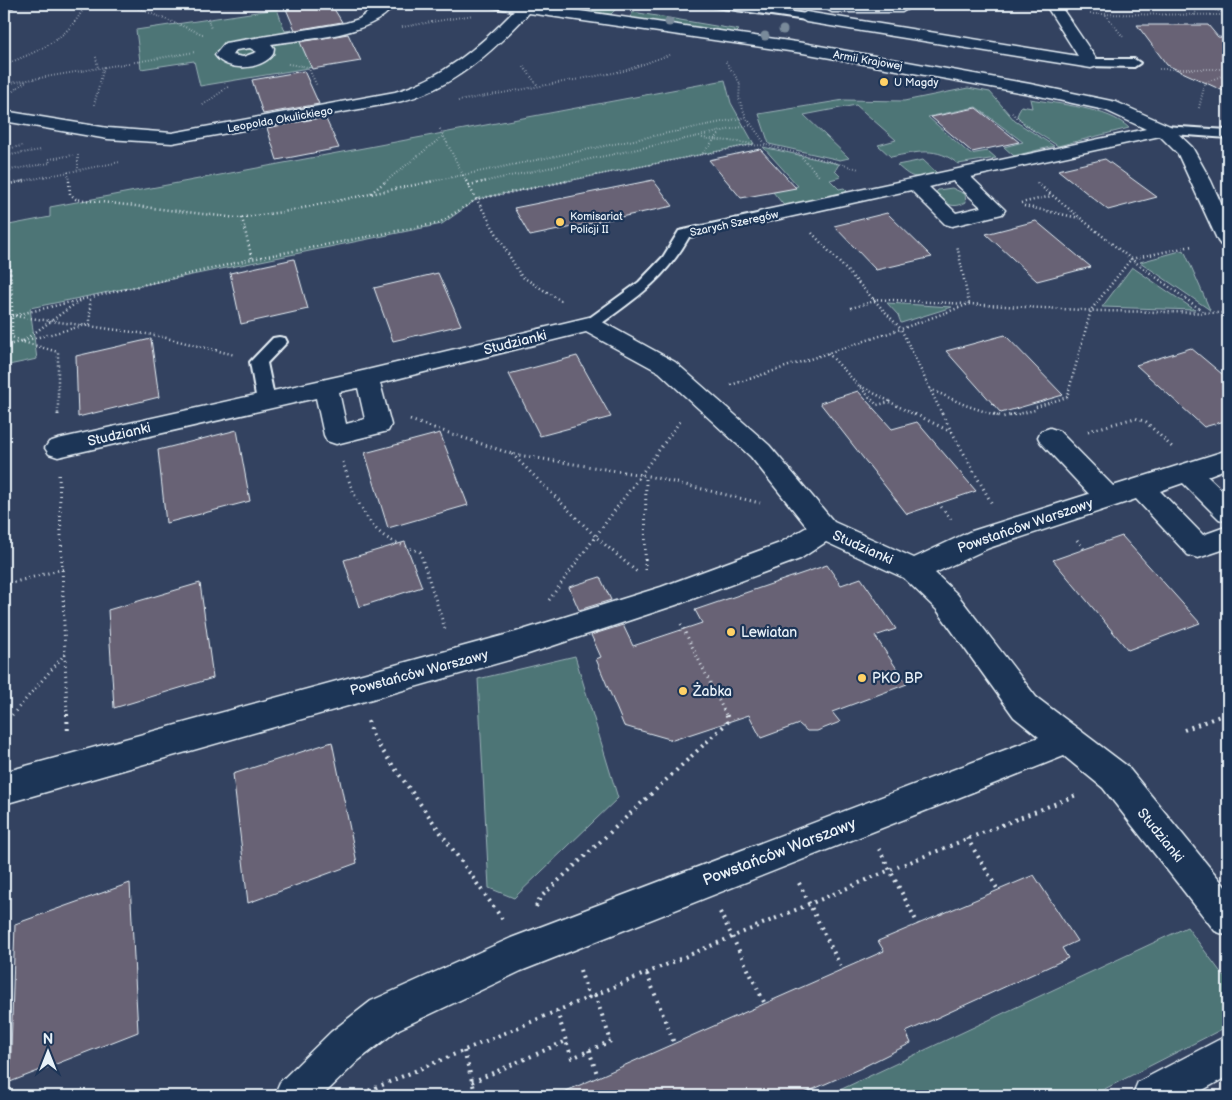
<svg xmlns="http://www.w3.org/2000/svg" width="1232" height="1100" font-family="'Balsamiq Sans',sans-serif">
	<style>
		.green { fill: #4d7476; stroke: #9ab2b7 }
		.building { fill: #676274; stroke: #e8f1f8 }
		.lines { fill: none; stroke-linecap: round; stroke-linejoin: round }
		.lane-casing { stroke: #e8f1f8; stroke-width: 4 }
		.street-casing { stroke: #e8f1f8; stroke-width: 3 }
		.path-far3 { stroke: #e8f1f8; stroke-width: 2; stroke-dasharray: 0.5 2.5; stroke-linecap: butt }
		.path-far2 { stroke: #e8f1f8; stroke-width: 2.5; stroke-dasharray: 1 3; stroke-linecap: butt }
		.path-far1 { stroke: #e8f1f8; stroke-width: 3; stroke-dasharray: 1 4; stroke-linecap: butt }
		.path { stroke: #e8f1f8; stroke-width: 4; stroke-dasharray: 2 5; stroke-linecap: butt }
		.lane { fill: #1d3557; fill-rule: evenodd }
		.street { fill: #1d3557; fill-rule: evenodd }
		.tree { fill: #798a9a }
		.poi-dot { fill: #ffd166; stroke: #1d3557; stroke-width: 2 }
		.labels { text-anchor: middle; stroke-width: 4.5; stroke-linejoin: round; paint-order: stroke }
		.far-street-label { font-size: 11px; fill: #e8f1f8; stroke: #1d3557 }
		.far-poi-label { font-size: 11px; fill: #e8f1f8; stroke: #1d3557; text-anchor: start }
		.street-label { font-size: 14px; fill: #e8f1f8; stroke: #1d3557 }
		.poi-label { font-size: 14px; fill: #e8f1f8; stroke: #1d3557; text-anchor: start }
		.near-street-label { font-size: 16px; fill: #e8f1f8; stroke: #1d3557 }
	</style>
	<rect width="100%" height="100%" fill="#334260"/>
	<filter id="ink" filterUnits="userSpaceOnUse"><feTurbulence type="fractalNoise" baseFrequency=".02" numOctaves="2"/><feDisplacementMap in="SourceGraphic" scale="10" xChannelSelector="R" yChannelSelector="G"/><feConvolveMatrix kernelMatrix="1 2 1 2 8 2 1 2 1" color-interpolation-filters="sRGB"/></filter>
	<g filter="url(#ink)">
		<g class="green">
			<polygon points="536,4 621,4 611,14"/>
			<polygon points="277,9 285,31 334,24 350,61 200,86 194,61 141,69 136,30"/>
			<polygon points="633,12 739,30 736,33 629,19"/>
			<polygon points="725,80 731,103 754,144 477,199 442,224 30,308 37,359 4,366 4,226 50,217 50,207"/>
			<path d="M968,88l22,4 25,29 39,25 -40,10 -10,-9 19,-5 -47,-35 -48,10 42,37 18,-3 8,7 -38,6c-21,-18 -41,-12 -67,-7l-13,-12 18,-5 -40,-35 -52,10 45,43 -9,2 -71,-16 -10,-30 85,-14 60,1z"/>
			<path d="M1030,99c28,5 79,9 99,29l-71,18 -33,-21 -8,-9 4,-10 11,2z"/>
			<polygon points="763,147 839,164 835,171 841,177 830,180 839,189 844,188 847,191 840,196 786,208 773,192 798,186"/>
			<path d="M923,160l14,13c-21,5 -23,8 -40,-8z"/>
			<path d="M952,188l13,6 1,8c-13,8 -21,1 -32,-7l4,-5z"/>
			<polygon points="1184,250 1210,310 1140,262"/>
			<polygon points="1132,267 1195,310 1102,307"/>
			<polygon points="887,303 952,307 901,323 898,315"/>
			<polygon points="575,656 618,798 514,898 489,888 478,679"/>
			<polygon points="1187,927 1228,982 1228,1026 1091,1096 827,1096"/>
		</g>
		<g class="building">
			<polygon points="284,4 331,4 342,22 295,30"/>
			<polygon points="1137,25 1208,25 1218,37 1228,38 1228,93 1167,65"/>
			<polygon points="348,34 361,61 312,69 300,42"/>
			<polygon points="304,71 319,104 263,114 252,80"/>
			<polygon points="976,108 1019,142 972,152 931,117"/>
			<polygon points="325,117 339,148 277,160 267,128"/>
			<polygon points="760,149 796,188 741,198 709,160"/>
			<polygon points="1105,159 1157,197 1108,210 1058,170"/>
			<polygon points="653,180 673,206 530,236 514,208"/>
			<polygon points="887,213 932,257 876,270 834,226"/>
			<polygon points="1036,221 1091,267 1037,281 986,234"/>
			<polygon points="294,259 308,309 241,324 230,273"/>
			<polygon points="438,273 461,325 393,341 374,288"/>
			<polygon points="1005,335 1063,395 1001,413 946,351"/>
			<polygon points="151,339 159,397 78,417 76,356"/>
			<polygon points="1191,348 1228,379 1228,420 1204,427 1136,365"/>
			<polygon points="577,356 611,417 540,436 509,374"/>
			<polygon points="858,391 892,429 917,422 976,491 907,514 820,403"/>
			<polygon points="237,430 250,501 166,523 158,450"/>
			<polygon points="440,433 468,505 388,528 365,453"/>
			<polygon points="1122,536 1200,623 1128,650 1053,560"/>
			<polygon points="405,542 422,587 359,607 344,560"/>
			<polygon points="827,565 841,585 861,578 896,629 875,636 907,684 832,712 840,722 817,731 807,731 799,724 761,738 749,715 673,740 624,726 596,659 601,657 591,635 623,625 633,646 702,623 695,610"/>
			<polygon points="600,577 611,600 579,610 569,587"/>
			<polygon points="200,583 213,678 114,708 108,610"/>
			<polygon points="332,742 357,863 248,903 233,774"/>
			<polygon points="1034,875 1077,941 1062,948 1068,958 906,1032 911,1043 859,1069 798,1096 555,1096 884,951 878,941"/>
			<polygon points="130,883 138,1032 10,1082 15,924"/>
		</g>
		<g class="lines">
			<g class="lane-casing">
				<g id="lane">
					<polygon points="710,4 736,4 806,14 812,17 806,20 715,7"/>
					<polygon points="1091,59 1134,59 1140,63 1134,67 1087,66 1087,60"/>
					<polygon points="1164,126 1228,130 1228,138 1159,133 1158,130 1159,127"/>
					<path d="M766,212l5,1 2,3 -2,3 -82,18c-25,44 -54,62 -94,91h-12l-2,-4 58,-42 24,-25 16,-26z"/>
					<polygon points="279,337 285,338 287,342 267,363 275,401 272,405 266,407 260,405 257,401 250,362 273,338"/>
				</g>
			</g>
			<g class="street-casing">
				<g id="street">
					<polygon points="4,4 15,4 13,7 4,8"/>
					<path d="M379,4h16c-23,33 -87,34 -124,40l3,4 -1,6c-12,17 -47,18 -58,1l10,-12 121,-20 13,-4zM250,48l7,4 -14,5 -11,-2 4,-5z"/>
					<path d="M490,4h41l272,39 227,41 86,18 54,24 22,21 19,34 17,38v28l-7,-2 -3,-4 -40,-87 -18,-18 -189,41 34,33 -3,4 -50,12 -7,-2 -34,-34 -145,32 -7,-2 -3,-4 3,-4 7,-2 380,-81 -41,-19 -75,-16 -227,-41 -274,-40c-38,40 -77,76 -131,89l-226,41 -64,-4 -104,-18v-10l104,17 64,5 223,-41c48,-14 85,-46 119,-81l-22,-4zM953,181l28,26 -25,6 -27,-26z"/>
					<polygon points="831,4 903,4 909,8 902,12 832,12 825,8"/>
					<polygon points="1045,4 1059,4 1099,63 1097,66 1091,68 806,22 798,17 806,12 1078,56"/>
					<path d="M589,317l8,2 78,43 94,83 65,77 80,36 55,-26 120,-38 -48,-51 -3,-6 3,-6 9,-3 9,3 54,55 115,-36v18l-21,8 21,20v26l-9,-3 -36,-36 -23,8 43,44 25,-9v22l-30,10 -10,-3 -52,-56 -147,49 -54,25 22,21 79,103 91,69 101,124v46l-13,-5 -112,-143 -39,-32 -543,215 -122,58 -40,31 -37,36h-48l6,-14 51,-50 40,-31 140,-63 528,-201 -25,-20 -77,-107 -33,-32 -78,-36 -26,17 -124,46 -160,53 -512,146v-32l512,-140 145,-45 119,-44 27,-16 -56,-70 -92,-85 -73,-40 -206,51 11,42 -3,6 -52,13 -9,-3 -3,-6 -8,-37 -258,59 -9,-3 -4,-6 4,-6 9,-3 309,-69zM358,388l7,31 -19,5 -7,-32z"/>
					<polygon points="1228,1035 1228,1076 1192,1096 1132,1096 1138,1082"/>
				</g>
			</g>
			<g class="path-far3">
				<polyline points="127,4 205,35"/>
				<polyline points="1195,4 1228,14"/>
				<polyline points="1090,14 1228,15"/>
				<polyline points="1106,15 1124,38"/>
				<polyline points="1194,15 1199,6"/>
				<polyline points="208,18 211,29"/>
				<polyline points="402,27 473,15"/>
				<polyline points="96,57 98,68"/>
				<polyline points="726,62 740,83 739,99 746,117 766,145 859,169"/>
				<polyline points="288,64 308,67 317,86"/>
				<path d="M4,65c36,-15 63,-24 82,-61"/>
				<polyline points="524,67 538,86"/>
				<polyline points="1159,69 1228,69"/>
				<polyline points="4,84 195,52"/>
				<polyline points="13,91 26,81"/>
				<polyline points="458,101 624,71 669,55"/>
				<polyline points="94,105 104,67"/>
				<polyline points="203,105 228,87"/>
				<polyline points="1199,108 1205,83 1228,73"/>
				<polyline points="1012,113 1034,131"/>
				<polyline points="440,129 463,175 746,117"/>
				<polyline points="702,138 755,144"/>
				<polyline points="4,149 22,146"/>
				<polyline points="703,153 720,133"/>
				<polyline points="798,153 820,177"/>
				<polyline points="78,155 78,170"/>
				<polyline points="4,156 41,150"/>
				<polyline points="4,171 50,163 49,159 73,155"/>
				<polyline points="68,172 69,182"/>
				<polyline points="18,182 120,162"/>
				<polyline points="385,182 443,136"/>
				<polyline points="428,182 463,175 467,182"/>
				<polyline points="482,182 751,125"/>
				<polyline points="561,182 746,146 766,145"/>
			</g>
			<g class="path-far2">
				<polyline points="69,181 70,194 76,199 237,218 283,212 434,181"/>
				<polyline points="466,181 521,276 563,302"/>
				<polyline points="1037,183 1131,259 1204,312"/>
				<polyline points="4,185 25,181"/>
				<polyline points="469,185 488,181"/>
				<polyline points="371,193 386,181"/>
				<polyline points="4,197 12,295"/>
				<polyline points="1021,203 1052,196"/>
				<polyline points="1024,206 1079,218"/>
				<polyline points="242,218 252,259"/>
				<polyline points="812,233 901,329 943,416"/>
				<polyline points="4,291 12,295 12,337 23,342 58,352 58,416"/>
				<polyline points="873,299 1100,311 1222,313"/>
				<polyline points="851,308 875,301"/>
				<polyline points="12,316 252,259 439,223 477,199 568,181"/>
				<polyline points="15,316 154,335 235,355"/>
				<polyline points="23,341 79,301"/>
				<polyline points="4,346 90,324 90,297"/>
				<polyline points="828,353 877,405 890,402 917,416"/>
				<polyline points="731,385 901,329 969,304 957,245"/>
				<polyline points="860,386 889,401"/>
				<polyline points="930,389 965,405 998,416"/>
				<polyline points="1036,407 1067,397 1091,310 1131,259 1192,246"/>
				<polyline points="1010,416 1035,410"/>
			</g>
			<g class="path-far1">
				<polyline points="58,414 58,419"/>
				<polyline points="915,414 953,433"/>
				<polyline points="942,414 992,504"/>
				<polyline points="994,414 1003,417 1016,414"/>
				<polyline points="410,420 512,454 648,476 760,503"/>
				<polyline points="1088,431 1135,418 1146,422 1172,447"/>
				<polyline points="512,454 596,537 637,572"/>
				<path d="M343,462c7,25 20,58 41,74 11,8 24,11 36,16l26,80"/>
				<polyline points="59,475 67,715"/>
				<polyline points="938,503 951,519"/>
				<polyline points="1077,540 1084,549"/>
				<polyline points="645,570 646,476"/>
				<polyline points="4,585 63,569"/>
				<polyline points="549,600 681,420"/>
				<polyline points="681,624 726,715"/>
				<polyline points="12,715 65,654"/>
				<polyline points="1222,715 1228,713"/>
			</g>
			<g class="path">
				<polyline points="67,714 68,734"/>
				<polyline points="368,721 374,739 503,920"/>
				<polyline points="1184,730 1225,714"/>
				<polyline points="967,838 998,890"/>
				<polyline points="879,849 918,924"/>
				<polyline points="799,883 842,969"/>
				<polyline points="536,907 540,898 729,721 726,714"/>
				<polyline points="720,912 765,1004"/>
				<polyline points="580,970 589,998"/>
				<polyline points="647,974 674,1043"/>
				<polyline points="557,1011 566,1041"/>
				<polyline points="589,1050 598,1077"/>
				<polyline points="464,1051 476,1096"/>
				<polyline points="472,1082 566,1041 572,1058 611,1041 595,995"/>
				<polyline points="368,1091 369,1096"/>
				<polyline points="356,1096 890,870 1079,794"/>
			</g>
			<use href="#lane" class="lane"/>
			<use href="#street" class="street"/>
		</g>
		<g class="tree">
			<circle cx="669" cy="22" r="4.5"/>
			<circle cx="783" cy="30" r="4.5"/>
			<circle cx="765" cy="36" r="4.5"/>
		</g>
	</g>
	<g class="poi-dot">
		<circle cx="884" cy="82" r="5"/>
		<circle cx="560" cy="222" r="5"/>
		<circle cx="731" cy="632" r="5"/>
		<circle cx="862" cy="678" r="5"/>
		<circle cx="683" cy="691" r="5"/>
	</g>
	<g class="labels">
		<g class="far-street-label">
			<text transform="translate(868 60) rotate(10)" y="4">Armii Krajowej</text>
			<text transform="translate(280 119) rotate(-10)" y="4">Leopolda Okulickiego</text>
			<text transform="translate(734 223) rotate(-12)" y="4">Szarych Szeregów</text>
		</g>
		<g class="far-poi-label">
			<text x="894" y="86">U Magdy</text>
			<text x="570" y="220">Komisariat<tspan x="570" dy="13">Policji II</tspan></text>
		</g>
		<g class="street-label">
			<text transform="translate(515 342) rotate(-14)" y="5">Studzianki</text>
			<text transform="translate(119 434) rotate(-13)" y="5">Studzianki</text>
			<text transform="translate(1025 525) rotate(-19)" y="5">Powstańców Warszawy</text>
			<text transform="translate(863 547) rotate(24)" y="5">Studzianki</text>
			<text transform="translate(419 672) rotate(-15)" y="5">Powstańców Warszawy</text>
			<text transform="translate(1161 835) rotate(51)" y="5">Studzianki</text>
		</g>
		<g class="poi-label">
			<text x="741" y="637">Lewiatan</text>
			<text x="872" y="683">PKO BP</text>
			<text x="693" y="696">Żabka</text>
		</g>
		<g class="near-street-label">
			<text transform="translate(779 851) rotate(-21)" y="6">Powstańców Warszawy</text>
		</g>
	</g>
	<rect width="1232" height="1100" fill="none" stroke="#1d3557" stroke-width="20"/>
	<rect x="10" y="10" width="1212" height="1080" fill="none" stroke="#e8f1f8" stroke-width="2" filter="url(#ink)"/>
	<g transform="translate(48 1052)" stroke="#1d3557" stroke-width="4" paint-order="stroke">
	<path d="M0-4L9 19L0 12L-9 19Z" fill="#e8f1f8"/>
	<text y="-8" font-size="14" font-weight="bold" text-anchor="middle" fill="#e8f1f8">N</text>
	</g>
</svg>
